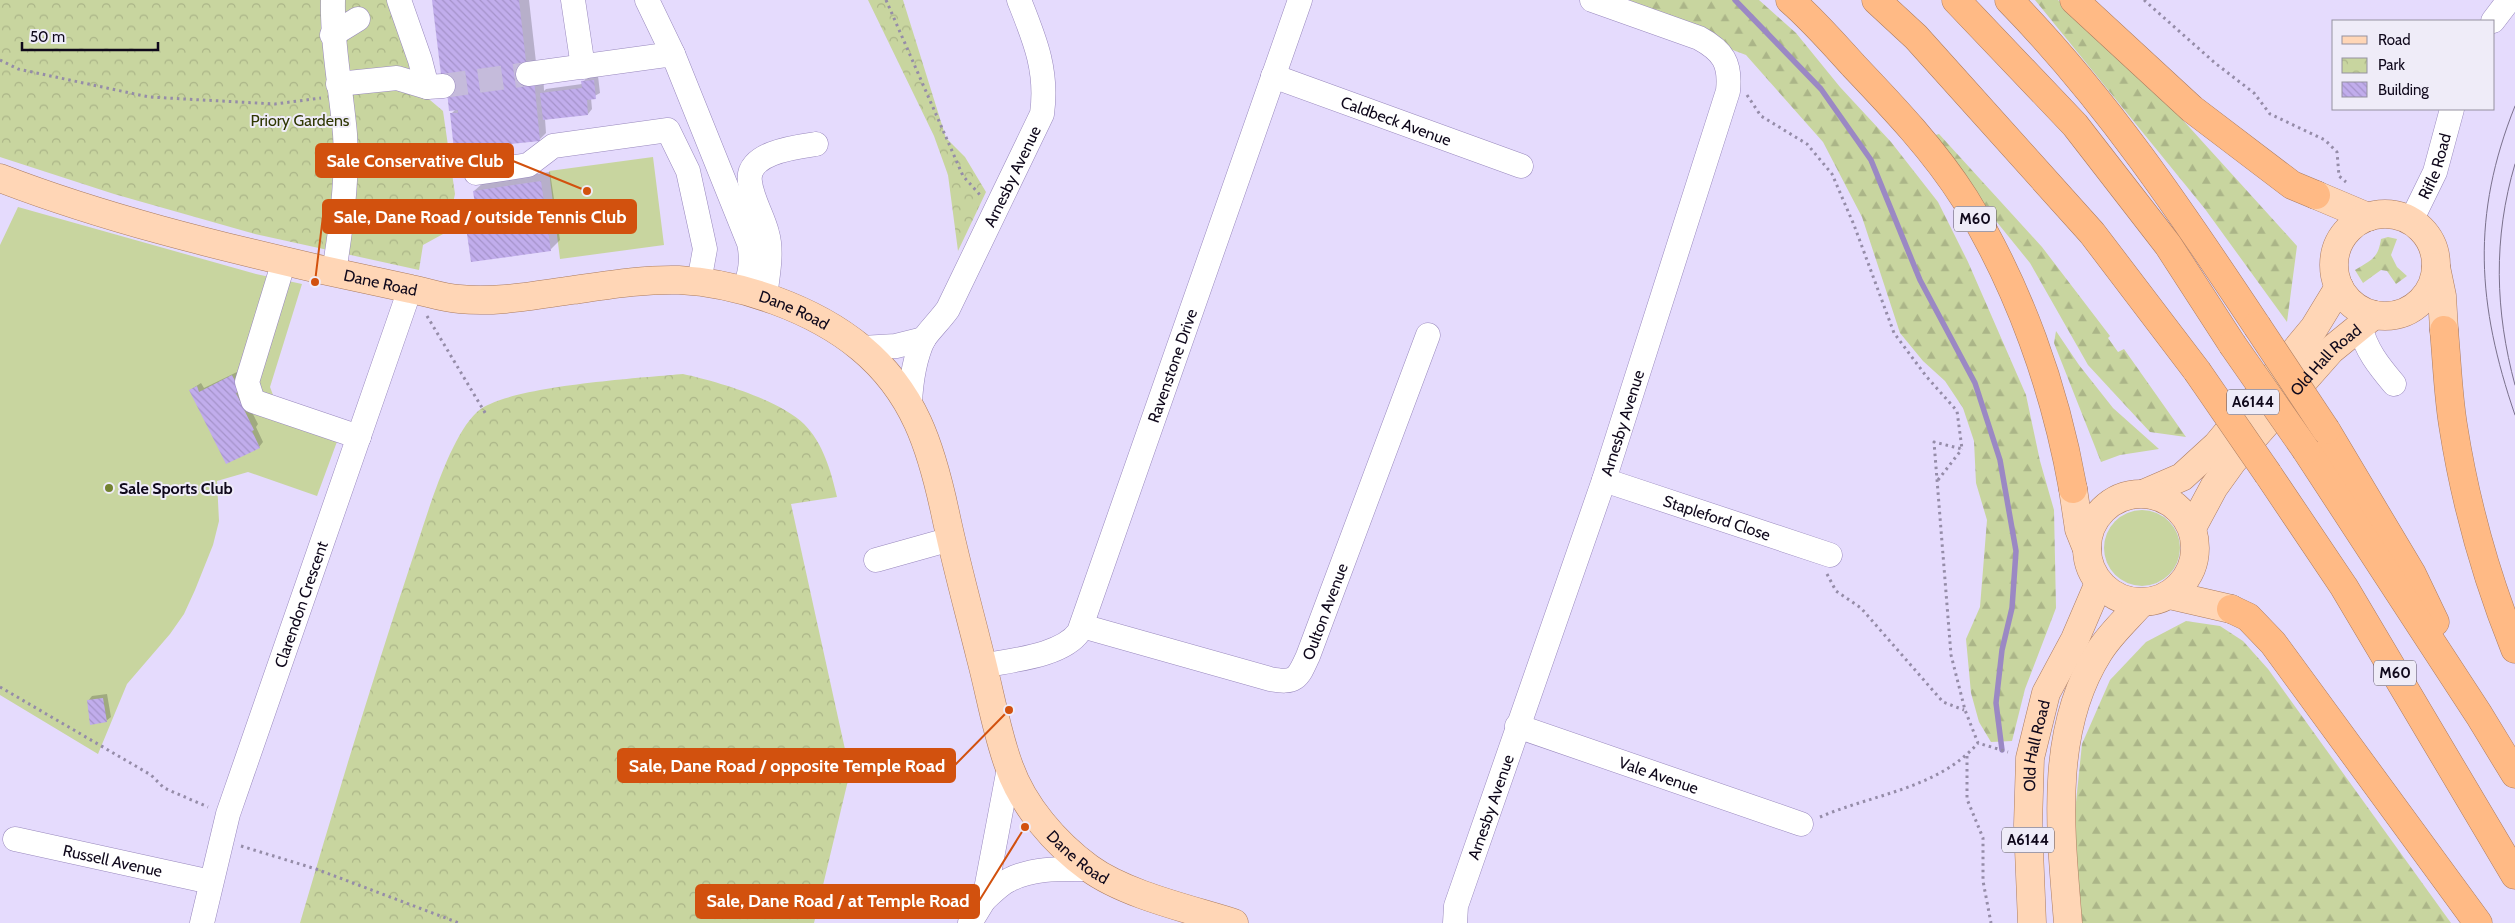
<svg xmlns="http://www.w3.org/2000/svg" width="2515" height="923" font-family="Cabin,sans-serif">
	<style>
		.grass { fill: #c8d59f }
		.forest { fill: url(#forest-firs) }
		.park { fill: url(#park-crowns) }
		.shadow { fill: #0003 }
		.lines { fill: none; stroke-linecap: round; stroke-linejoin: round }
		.stream { stroke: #9b88c4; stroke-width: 5.5 }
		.building { fill: url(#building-back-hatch) }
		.minor-tunnel { stroke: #c5bbdb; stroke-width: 24; stroke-dasharray: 24 12; stroke-linecap: butt }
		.minor-casing { stroke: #9888bd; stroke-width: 25 }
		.major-casing { stroke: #ab7c60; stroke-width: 29 }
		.highway-casing { stroke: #ab7c60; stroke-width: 29 }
		.path { stroke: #958ca8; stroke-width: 3; stroke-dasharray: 2.5 4; stroke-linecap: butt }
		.minor { stroke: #fff; stroke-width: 24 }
		.major { stroke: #ffd6b6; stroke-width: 28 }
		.highway { stroke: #ffba85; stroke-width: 28 }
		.tram { stroke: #7a718c; stroke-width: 1 }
		.highway-bridge-casing { stroke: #ab7c60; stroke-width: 29; stroke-linecap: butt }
		.highway-bridge { stroke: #ffba85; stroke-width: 28 }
		.poi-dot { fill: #738230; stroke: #efecf8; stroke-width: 2 }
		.labels { text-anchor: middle; stroke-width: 4; stroke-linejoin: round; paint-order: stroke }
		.shield { fill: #efecf8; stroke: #524c5d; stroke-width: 1 }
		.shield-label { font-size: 15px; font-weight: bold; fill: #0f081b }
		.park-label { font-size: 16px; fill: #2f3703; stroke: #efecf8 }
		.street-label { font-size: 16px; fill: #0f081b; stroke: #efecf8 }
		.poi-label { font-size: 16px; font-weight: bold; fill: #0f081b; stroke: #efecf8; text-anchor: start }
		.leader { fill: none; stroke: #d2510e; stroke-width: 2 }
		.callout-dot { fill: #d2510e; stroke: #efecf8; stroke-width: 2 }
		.callout { fill: #d2510e; stroke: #d2510e; stroke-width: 2 }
		.callout-label { font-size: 18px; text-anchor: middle; font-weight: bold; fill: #fff }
	</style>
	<defs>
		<pattern id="forest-firs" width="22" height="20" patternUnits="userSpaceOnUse" patternTransform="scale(1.25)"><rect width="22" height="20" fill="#c8d59f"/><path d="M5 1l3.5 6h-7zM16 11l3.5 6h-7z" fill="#abb588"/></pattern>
		<pattern id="park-crowns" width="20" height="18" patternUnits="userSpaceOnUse" patternTransform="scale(1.25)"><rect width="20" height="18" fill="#c8d59f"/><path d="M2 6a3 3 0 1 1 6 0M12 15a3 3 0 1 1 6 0" fill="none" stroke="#abb588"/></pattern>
		<pattern id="building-back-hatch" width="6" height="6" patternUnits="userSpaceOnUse" patternTransform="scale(1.25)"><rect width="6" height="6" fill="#c1adec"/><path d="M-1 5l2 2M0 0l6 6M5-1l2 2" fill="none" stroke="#a593ca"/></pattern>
	</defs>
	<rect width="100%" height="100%" fill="#e5dbfd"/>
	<g class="grass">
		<polygon points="653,157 664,245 560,259 549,171"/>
		<polygon points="18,207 256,274 302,284 270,387 276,403 342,428 317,496 248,472 217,481 219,521 213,545 195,590 184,614 170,634 127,684 98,754 0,695 0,245"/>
		<circle cx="2142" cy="548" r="38"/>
	</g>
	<g class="forest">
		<polygon points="1601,0 1759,0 1796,33 1840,87 1891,142 1938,202 1968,262 2026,395 2040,461 2054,510 2056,608 2025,689 2012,741 1991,742 1979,722 1971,693 1966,639 1980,607 1987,520 1976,483 1974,441 1963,408 1945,381 1923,361 1900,333 1862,217 1823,142 1746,55"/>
		<polygon points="2035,0 2058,0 2181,118 2297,246 2287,322 2205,209"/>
		<polygon points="1939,134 2042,247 2110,336 2108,338 2118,352 2124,349 2186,437 2150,432 2088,365 2030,263 1928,137"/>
		<path d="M2388,237l9,2 -6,16 6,12 10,9 -11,8 -9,-13 -6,-1 -18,13 -8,-13c16,-10 23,-11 26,-31z"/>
		<polygon points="2056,331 2079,365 2113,408 2159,449 2120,455 2101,462 2054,343"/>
		<polygon points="2186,621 2220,626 2243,641 2268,669 2451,923 2078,923 2072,841 2082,744 2110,680 2146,642"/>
	</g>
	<g class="park">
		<polygon points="0,0 399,0 417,89 443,111 455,194 451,212 454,228 423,245 419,270 255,234 114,194 3,158 0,157"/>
		<polygon points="868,0 903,0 946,138 965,157 986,192 958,251 948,175 934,136"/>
		<path d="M683,374c33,7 97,26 121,50 19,19 27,47 33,73l-46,7 59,268 -36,151h-514c36,-123 73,-245 113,-366 13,-38 35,-118 64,-145 27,-26 164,-34 206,-38z"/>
	</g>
	<g class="shadow">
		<polygon points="434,0 529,0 537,71 543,70 544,91 546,89 582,84 587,77 598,76 600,93 591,98 592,109 588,114 545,119 546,133 539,140 451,114 456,109"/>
		<polygon points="550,172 560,240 550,250 467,220 477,211 474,191 484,182"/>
		<polygon points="237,372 244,386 240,389 258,424 256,427 263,442 259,447 190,390 201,383 204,388"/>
		<polygon points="107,694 111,717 106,721 88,701 92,696"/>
	</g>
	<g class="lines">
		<polyline class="stream" points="1735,0 1821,89 1871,160 1920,280 1975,383 2000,460 2016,551 2012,608 2002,650 1996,703 2002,750"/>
	</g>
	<g class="building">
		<polygon points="432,0 519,0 528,79 534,79 540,141 454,150 450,113 458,113 458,110 449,111 447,91 443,91"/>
		<polygon points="594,80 596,99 587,100 588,115 543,120 540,93 582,88 581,81"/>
		<polygon points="541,181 551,251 471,262 465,220 477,218 473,191"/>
		<polygon points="232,375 240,391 236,393 254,430 252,431 260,448 226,464 189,390 197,386 199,392"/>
		<polygon points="103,698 107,722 90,725 87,700"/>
	</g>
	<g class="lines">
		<polyline class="minor-tunnel" points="443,86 528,74"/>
		<g class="minor-casing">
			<g id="minor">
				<path d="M333,0c-1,45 8,89 12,134 3,45 -4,94 -11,138"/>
				<polyline points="399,0 420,60 427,87"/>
				<polyline points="573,0 583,67"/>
				<polyline points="647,0 673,54"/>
				<polyline points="2493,21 2509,0"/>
				<polyline points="332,35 358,19"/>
				<path d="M528,74l145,-20 76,189c4,18 1,31 -5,48"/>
				<path id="s1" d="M1273,76l248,90"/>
				<polyline points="338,84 397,78 427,87 443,86"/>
				<polyline points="476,173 528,165 553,146 668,130 688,171 705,249 699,282"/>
				<path id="s2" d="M2411,221l24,-49 17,-63"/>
				<polyline points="284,261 247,382 253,401 359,437"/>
				<path d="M765,298c2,-21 8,-45 2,-65 -4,-17 -15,-33 -17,-51 -5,-29 45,-35 66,-38"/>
				<path d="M2360,326c6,24 18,39 34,58"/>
				<polyline points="862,348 896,346 924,339"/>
				<path id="s3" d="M910,403c1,-21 4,-43 13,-63 4,-7 19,-22 25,-31l94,-195c6,-43 -7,-74 -23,-114"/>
				<path id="s4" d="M1604,480l226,75"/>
				<polyline points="876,560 951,539"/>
				<path id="s5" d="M1082,626l188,53c26,5 28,-1 38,-23l120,-321"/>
				<path id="s6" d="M983,666c28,-6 79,-10 96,-34l221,-632"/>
				<path id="s7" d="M1517,726l284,98"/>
				<path id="s8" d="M15,839l196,43"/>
				<path d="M984,900c8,-7 16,-16 25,-20 25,-13 55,-11 82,-11"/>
				<path id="s9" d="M202,923l26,-109 182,-525"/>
				<polyline points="970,923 984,900 1009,768"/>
				<path id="s10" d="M1455,923l1,-17 148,-426 124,-389c3,-28 -5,-40 -29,-53l-107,-38"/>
			</g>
		</g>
		<g class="major-casing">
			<g id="major">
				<path id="s11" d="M0,178c104,40 214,67 323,92 29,6 59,13 88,19 16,3 32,9 48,10 38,4 77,-4 114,-9 35,-5 71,-11 106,-10 61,3 135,29 182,68 53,44 70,99 84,164 10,48 23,95 35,143 10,37 16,76 29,111 14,40 46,77 80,102 37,27 101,41 145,55"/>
				<polyline points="2316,195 2368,217"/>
				<circle cx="2385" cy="265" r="51"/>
				<polyline points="2436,267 2442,296 2444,330"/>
				<polyline points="2073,489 2079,529 2087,549"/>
				<polyline points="2145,493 2182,477 2217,445 2314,328 2339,287"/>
				<circle cx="2141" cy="548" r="54"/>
				<path id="s12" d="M2192,528l22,-41 18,-25 99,-112 43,-35"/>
				<polyline points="2170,595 2231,609"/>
				<path id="s13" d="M2032,923l-4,-98 2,-67 16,-65 29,-54 24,-56"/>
				<path d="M2068,923c-7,-89 -20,-191 31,-271 11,-18 28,-33 42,-49"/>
			</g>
		</g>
		<g class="highway-casing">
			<g id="highway">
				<path d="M1790,0c23,20 43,43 63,65 40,42 81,85 112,134 54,88 90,189 108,290"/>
				<polyline points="1876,0 1916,37 2092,233 2197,371"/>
				<polyline points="1956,0 2075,125 2168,245 2232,344"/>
				<path d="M2009,0c96,98 173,213 248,326"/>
				<polyline points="2074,0 2192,109 2292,185 2316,195"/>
				<path d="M2444,330c3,32 4,64 9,95 12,77 33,152 62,224"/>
				<polyline points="2326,430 2412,574 2435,622"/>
				<polyline points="2306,450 2479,715 2515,774"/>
				<polyline points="2268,474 2344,587 2515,875"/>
				<polyline points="2231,609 2248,617 2273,643 2478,923"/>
			</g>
		</g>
		<g class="path">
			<polyline points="886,0 963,176 981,196"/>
			<polyline points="2144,0 2215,63 2254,93 2270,114 2325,140 2337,152 2339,176 2346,182"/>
			<polyline points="0,60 18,69 149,97 275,104 321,98"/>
			<polyline points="1747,95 1761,116 1807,144 1832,174 1854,225 1894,333 1926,376 1957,411 1962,449 1934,442 1951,655 1965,710 1978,743 2008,752"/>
			<polyline points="427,316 487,416"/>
			<polyline points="1938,480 1962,449"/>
			<polyline points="1827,574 1836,591 1861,608 1943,702 1964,710"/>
			<polyline points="0,687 151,775 164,788 208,807"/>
			<polyline points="1967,756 1967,799 1983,838 1983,881 1991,923"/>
			<path d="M1820,817c53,-23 118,-28 158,-74"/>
			<polyline points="241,846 316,869 459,923"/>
		</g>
		<use href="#minor" class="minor"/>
		<use href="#major" class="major"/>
		<use href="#highway" class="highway"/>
		<g class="tram">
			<path d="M2515,106c-44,110 -38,198 0,309"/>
			<path d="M2515,164c-22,74 -20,147 0,221"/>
		</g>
		<g class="highway-bridge-casing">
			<g id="highway-bridge">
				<polyline points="2257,326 2326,430"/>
				<polyline points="2232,344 2306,450"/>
				<polyline points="2197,371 2268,474"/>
			</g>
		</g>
		<use href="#highway-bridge" class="highway-bridge"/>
	</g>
	<circle class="poi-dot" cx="109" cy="488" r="5"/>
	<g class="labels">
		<g class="shield">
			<rect x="1954" y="206.5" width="42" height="25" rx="4"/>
			<rect x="2227" y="389.5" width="52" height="25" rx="4"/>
			<rect x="2374" y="660.5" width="42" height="25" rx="4"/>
			<rect x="2002" y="827.5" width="52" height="25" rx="4"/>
		</g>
		<g class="shield-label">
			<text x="1975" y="224">M60</text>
			<text x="2253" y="407">A6144</text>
			<text x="2395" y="678">M60</text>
			<text x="2028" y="845">A6144</text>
		</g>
		<g class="park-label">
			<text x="300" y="126">Priory Gardens</text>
		</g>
		<g class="street-label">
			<text dy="6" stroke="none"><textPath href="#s1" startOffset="131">Caldbeck Avenue</textPath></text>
			<text dy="6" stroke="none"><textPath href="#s2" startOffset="60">Rifle Road</textPath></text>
			<text dy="6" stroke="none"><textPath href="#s3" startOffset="252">Arnesby Avenue</textPath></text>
			<text dy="6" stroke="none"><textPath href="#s11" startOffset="395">Dane Road</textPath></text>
			<text dy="6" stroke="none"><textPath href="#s11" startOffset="816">Dane Road</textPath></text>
			<text dy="6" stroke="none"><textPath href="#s12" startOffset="216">Old Hall Road</textPath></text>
			<text dy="6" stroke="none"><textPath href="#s6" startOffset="386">Ravenstone Drive</textPath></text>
			<text dy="6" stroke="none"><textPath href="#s10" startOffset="528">Arnesby Avenue</textPath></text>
			<text dy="6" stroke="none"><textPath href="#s4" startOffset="119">Stapleford Close</textPath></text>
			<text dy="6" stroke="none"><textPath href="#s9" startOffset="334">Clarendon Crescent</textPath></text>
			<text dy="6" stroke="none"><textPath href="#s5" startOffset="294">Oulton Avenue</textPath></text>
			<text dy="6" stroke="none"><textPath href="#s13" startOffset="178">Old Hall Road</textPath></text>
			<text dy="6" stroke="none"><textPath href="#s7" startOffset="150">Vale Avenue</textPath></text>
			<text dy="6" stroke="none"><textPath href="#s10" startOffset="122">Arnesby Avenue</textPath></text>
			<text dy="6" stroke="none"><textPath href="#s11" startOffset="1460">Dane Road</textPath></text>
			<text dy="6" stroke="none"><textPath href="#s8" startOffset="100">Russell Avenue</textPath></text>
		</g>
		<g class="poi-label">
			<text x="119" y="494">Sale Sports Club</text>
		</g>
	</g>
	<path class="leader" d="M587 191L513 161M315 282L323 216M1009 710L955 765M1025 827L979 901"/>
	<g class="callout-dot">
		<circle cx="587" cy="191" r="5"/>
		<circle cx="315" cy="282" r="5"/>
		<circle cx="1009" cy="710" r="5"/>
		<circle cx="1025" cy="827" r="5"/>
	</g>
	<g class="callout">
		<rect x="316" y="144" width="197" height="33" rx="5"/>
		<rect x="323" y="200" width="313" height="33" rx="5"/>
		<rect x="618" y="749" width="337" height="33" rx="5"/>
		<rect x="696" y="885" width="283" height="33" rx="5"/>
	</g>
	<g class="callout-label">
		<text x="415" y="167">Sale Conservative Club</text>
		<text x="480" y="223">Sale, Dane Road / outside Tennis Club</text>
		<text x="787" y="772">Sale, Dane Road / opposite Temple Road</text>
		<text x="838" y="907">Sale, Dane Road / at Temple Road</text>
	</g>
	<rect x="2332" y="20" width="162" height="90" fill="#efecf8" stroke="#9591a0"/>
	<rect x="2342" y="36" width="25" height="8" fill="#ffd6b6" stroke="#9591a0"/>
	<text x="2378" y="45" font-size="15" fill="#0f081b">Road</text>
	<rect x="2342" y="58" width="25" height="15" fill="url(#park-crowns)" stroke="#9591a0"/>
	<text x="2378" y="70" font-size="15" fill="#0f081b">Park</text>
	<rect x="2342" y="82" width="25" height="15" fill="url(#building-back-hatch)" stroke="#9591a0"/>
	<text x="2378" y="95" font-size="15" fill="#0f081b">Building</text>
	<path d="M22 42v8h136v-8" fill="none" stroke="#0f081b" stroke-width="2.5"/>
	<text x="30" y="42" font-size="15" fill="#0f081b" stroke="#efecf8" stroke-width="4" paint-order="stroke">50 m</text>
</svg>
